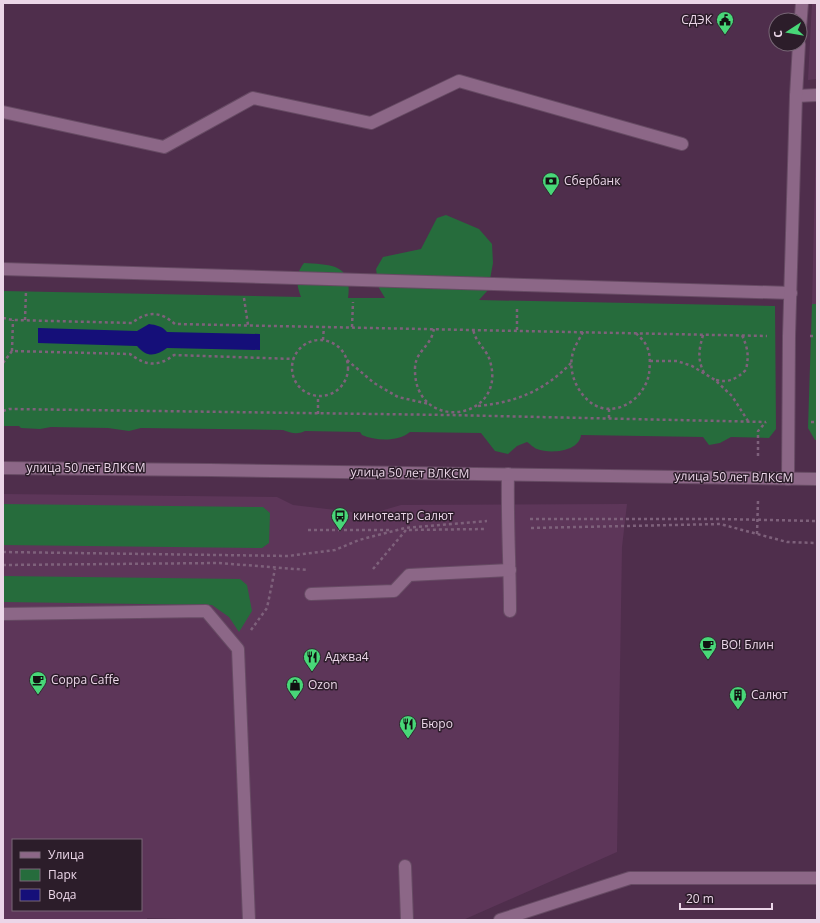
<svg xmlns="http://www.w3.org/2000/svg" width="820" height="923" font-family="'Open Sans',sans-serif">
	<style>
		.built { fill: #5d3659; fill-rule: evenodd }
		.green { fill: #266c3c }
		.water { fill: #150f79 }
		.lines { fill: none; stroke-linecap: round; stroke-linejoin: round }
		.lane-casing { stroke: #674b64; stroke-width: 14 }
		.secondary-casing { stroke: #674b64; stroke-width: 14 }
		.path { stroke: #7e617b; stroke-width: 2.5; stroke-dasharray: 3 3; stroke-linecap: butt }
		.lane { stroke: #8c6787; stroke-width: 12 }
		.secondary { stroke: #8c6787; stroke-width: 12 }
		.labels { text-anchor: middle; stroke-width: 3; stroke-linejoin: round; paint-order: stroke }
		.poi-label { font-size: 12px; fill: #ebd6e8; stroke: #2c1d2a; text-anchor: start }
		.street-label { font-size: 12px; fill: #ebd6e8; stroke: #2c1d2a }
	</style>
	<rect width="100%" height="100%" fill="#4f2e4c"/>
	<g class="built">
		<polygon points="812,3 817,3 817,79 808,80"/>
		<polygon points="816,137 817,137 817,304 812,304"/>
		<path d="M3,494l274,3 16,8 77,9 31,-9 226,-1 -5,43 -5,305 -154,68h-253l-63,-2v2h-144zM13,840h128v70h-128z"/>
	</g>
	<g class="green">
		<path d="M446,215l33,14 13,15 1,19 -5,27 -9,10 296,6 1,123 -7,9 -38,-1 -11,6 -11,2 -6,-8 -122,-2c-2,17 -31,19 -44,14 -3,-1 -7,-5 -10,-7l-10,4 -9,8 -13,-3 -14,-18 -71,-1c-12,10 -34,9 -48,3l-2,-3 -55,-1c-8,4 -14,2 -22,-1l-142,-2 -12,3 -21,-3 -57,-1 -11,2 -19,-1 -2,-2h-16v-135l298,6c-5,-14 -6,-22 3,-34 26,2 49,0 44,35h37l-6,-10 -3,-19 7,-12 38,-8 16,-31z"/>
		<polygon points="812,304 817,304 817,440 815,440 808,428"/>
		<polygon points="3,504 263,507 270,513 269,543 262,548 3,545"/>
		<polygon points="3,576 240,579 247,585 252,611 239,632 229,617 212,605 3,602"/>
	</g>
	<path class="water" d="M149,324c7,1 13,2 18,8l93,2v16l-93,-2c-11,8 -20,10 -30,-2l-99,-3v-15l99,3z"/>
	<g class="lines">
		<g class="lane-casing">
			<g id="lane">
				<polyline points="800,29 802,3"/>
				<polyline points="796,96 817,95"/>
				<polyline points="3,112 164,147 253,98 371,123 459,81 682,144"/>
				<polyline points="3,269 791,293"/>
				<path d="M508,474c-1,46 2,92 2,137"/>
				<polyline points="788,479 789,336 796,96 799,44"/>
				<polyline points="311,594 394,591 409,575 510,570"/>
				<polyline points="3,614 206,611 238,649 249,920"/>
				<polyline points="405,866 407,920"/>
				<polyline points="500,920 630,878 817,878"/>
			</g>
		</g>
		<g class="secondary-casing">
			<polyline id="secondary" points="3,468 210,470 817,479"/>
		</g>
		<g class="path">
			<polyline points="244,298 248,325"/>
			<path d="M3,318l10,2 119,3c15,-12 28,-12 43,1l592,12"/>
			<polyline points="25,320 26,291"/>
			<polyline points="352,327 353,302"/>
			<path d="M434,329c-1,3 -2,8 -4,11 -6,10 -15,15 -15,29 -1,65 93,52 75,-8 -2,-8 -8,-13 -12,-20 -3,-4 -4,-8 -5,-12"/>
			<polyline points="517,330 517,307"/>
			<path d="M583,332c-4,8 -10,16 -11,25 -4,19 10,46 30,51 22,5 43,-13 47,-34 1,-9 2,-21 -3,-29 -2,-5 -7,-8 -10,-12"/>
			<path d="M703,335c-4,15 -6,23 1,38"/>
			<polyline points="810,336 817,336"/>
			<polyline points="323,340 324,326"/>
			<circle cx="320" cy="368" r="28"/>
			<polyline points="12,351 13,320"/>
			<polyline points="347,360 374,383 398,397 429,404"/>
			<polyline points="650,361 677,361 692,366 715,380 732,396 748,421"/>
			<path d="M3,363l9,-12 118,3c16,12 28,13 44,1l120,4"/>
			<path d="M716,380c13,3 20,-1 30,-10 3,-15 2,-21 -4,-35"/>
			<path d="M478,406c39,-4 66,-15 93,-43"/>
			<polyline points="3,411 9,409 449,415 766,422"/>
			<polyline points="318,414 318,396"/>
			<polyline points="609,418 609,409"/>
			<polyline points="811,422 817,422"/>
			<polyline points="758,456 758,431 766,422"/>
			<polyline points="530,519 722,519 817,521"/>
			<polyline points="531,528 720,524 787,542 817,543"/>
			<polyline points="308,530 391,530"/>
			<polyline points="757,534 758,501"/>
			<polyline points="3,552 288,556 335,550 359,540 405,528 487,521"/>
			<polyline points="3,565 219,563 308,570"/>
			<polyline points="373,569 406,530 486,529"/>
			<polyline points="251,630 267,608 275,569"/>
		</g>
		<use href="#lane" class="lane"/>
		<use href="#secondary" class="secondary"/>
	</g>
	<defs>
		<g id="civic-pin" transform="scale(0.9)"><path d="M0 17L-7.5 6A9.5 9.5 0 1 1 7.5 6Z" fill="#48d778" stroke="#2c1d2a"/><path d="M-.6-6.5H3V-4.5H.6V-3L4-1V1h2V6H-6V1h2V-1L-.6-3ZM-1.2 2.5V6h2.4V2.5Z" fill="#111"/></g>
		<g id="bank-pin" transform="scale(0.9)"><path d="M0 17L-7.5 6A9.5 9.5 0 1 1 7.5 6Z" fill="#48d778" stroke="#2c1d2a"/><path d="M-6-4H6V4H-6ZM0-2.3a2.3 2.3 0 1 0 0 4.6a2.3 2.3 0 1 0 0-4.6Z" fill="#111"/></g>
		<g id="bus-pin" transform="scale(0.9)"><path d="M0 17L-7.5 6A9.5 9.5 0 1 1 7.5 6Z" fill="#48d778" stroke="#2c1d2a"/><path d="M-5-6H5V4H4V6H2V4H-2V6H-4V4H-5ZM-3.5-4V0h7V-4ZM-3.5 1.2v1.5H-2V1.2ZM2 1.2v1.5H3.5V1.2Z" fill="#111"/></g>
		<g id="cafe-pin" transform="scale(0.9)"><path d="M0 17L-7.5 6A9.5 9.5 0 1 1 7.5 6Z" fill="#48d778" stroke="#2c1d2a"/><path d="M-5.5-4.5H6V0H3Q3 3.5 0 3.5H-2.5Q-5.5 3.5-5.5 0ZM3-3.2v2h1.7v-2ZM-6 4.5H4V6H-6Z" fill="#111"/></g>
		<g id="restaurant-pin" transform="scale(0.9)"><path d="M0 17L-7.5 6A9.5 9.5 0 1 1 7.5 6Z" fill="#48d778" stroke="#2c1d2a"/><path d="M-5-6h1v4h1v-4h1v4h1v-4h1v5L-1.5 .5V6h-2V.5L-5-1ZM5-6V6H3V1.5H1.5Q1.5-4 5-6Z" fill="#111"/></g>
		<g id="shop-pin" transform="scale(0.9)"><path d="M0 17L-7.5 6A9.5 9.5 0 1 1 7.5 6Z" fill="#48d778" stroke="#2c1d2a"/><path d="M-5-2.5h2.3a2.7 3.5 0 0 1 5.4 0H5L5.5 6h-11ZM-1.5-2.5h3a1.5 2.3 0 0 0-3 0Z" fill="#111"/></g>
		<g id="building-pin" transform="scale(0.9)"><path d="M0 17L-7.5 6A9.5 9.5 0 1 1 7.5 6Z" fill="#48d778" stroke="#2c1d2a"/><path d="M-4-6H4V6H1V3H-1V6H-4ZM-2.5-4.3h1.7v1.8h-1.7ZM.8-4.3h1.7v1.8H.8ZM-2.5-1h1.7V.8h-1.7ZM.8-1h1.7V.8H.8Z" fill="#111"/></g>
	</defs>
	<g fill-rule="evenodd">
		<use href="#civic-pin" x="725" y="20"/>
		<use href="#bank-pin" x="551" y="181"/>
		<use href="#bus-pin" x="340" y="516"/>
		<use href="#cafe-pin" x="708" y="645"/>
		<use href="#restaurant-pin" x="312" y="657"/>
		<use href="#cafe-pin" x="38" y="680"/>
		<use href="#shop-pin" x="295" y="685"/>
		<use href="#building-pin" x="738" y="695"/>
		<use href="#restaurant-pin" x="408" y="724"/>
	</g>
	<g class="labels">
		<g class="poi-label">
			<text x="712" y="24" text-anchor="end">СДЭК</text>
			<text x="564" y="185">Сбербанк</text>
			<text x="353" y="520">кинотеатр Салют</text>
			<text x="721" y="649">ВО! Блин</text>
			<text x="325" y="661">Аджва4</text>
			<text x="51" y="684">Coppa Caffe</text>
			<text x="308" y="689">Ozon</text>
			<text x="751" y="699">Салют</text>
			<text x="421" y="728">Бюро</text>
		</g>
		<g class="street-label">
			<text x="86" y="472">улица 50 лет ВЛКСМ</text>
			<text transform="translate(410 473) rotate(1)" y="4">улица 50 лет ВЛКСМ</text>
			<text transform="translate(734 477) rotate(1)" y="4">улица 50 лет ВЛКСМ</text>
		</g>
	</g>
	<rect width="820" height="923" fill="none" stroke="#ebd6e8" stroke-width="8"/>
	<rect x="12" y="839" width="130" height="72" fill="#2c1d2a" stroke="#786776"/>
	<rect x="20" y="852" width="20" height="6" fill="#8c6787" stroke="#786776"/>
	<text x="48" y="859" font-size="12" fill="#ebd6e8">Улица</text>
	<rect x="20" y="869" width="20" height="12" fill="#266c3c" stroke="#786776"/>
	<text x="48" y="879" font-size="12" fill="#ebd6e8">Парк</text>
	<rect x="20" y="889" width="20" height="12" fill="#150f79" stroke="#786776"/>
	<text x="48" y="899" font-size="12" fill="#ebd6e8">Вода</text>
	<g transform="translate(788 32) rotate(258)"><circle r="19" fill="#2c1d2a" stroke="#786776"/>
	<path d="M0-3L7 15L0 10L-7 15Z" fill="#48d778"/>
	<text y="-6" font-size="11" font-weight="bold" text-anchor="middle" fill="#ebd6e8">С</text>
	</g>
	<path d="M680 903v6h92v-6" fill="none" stroke="#ebd6e8" stroke-width="2"/>
	<text x="686" y="903" font-size="12" fill="#ebd6e8" stroke="#2c1d2a" stroke-width="3" paint-order="stroke">20 m</text>
</svg>
